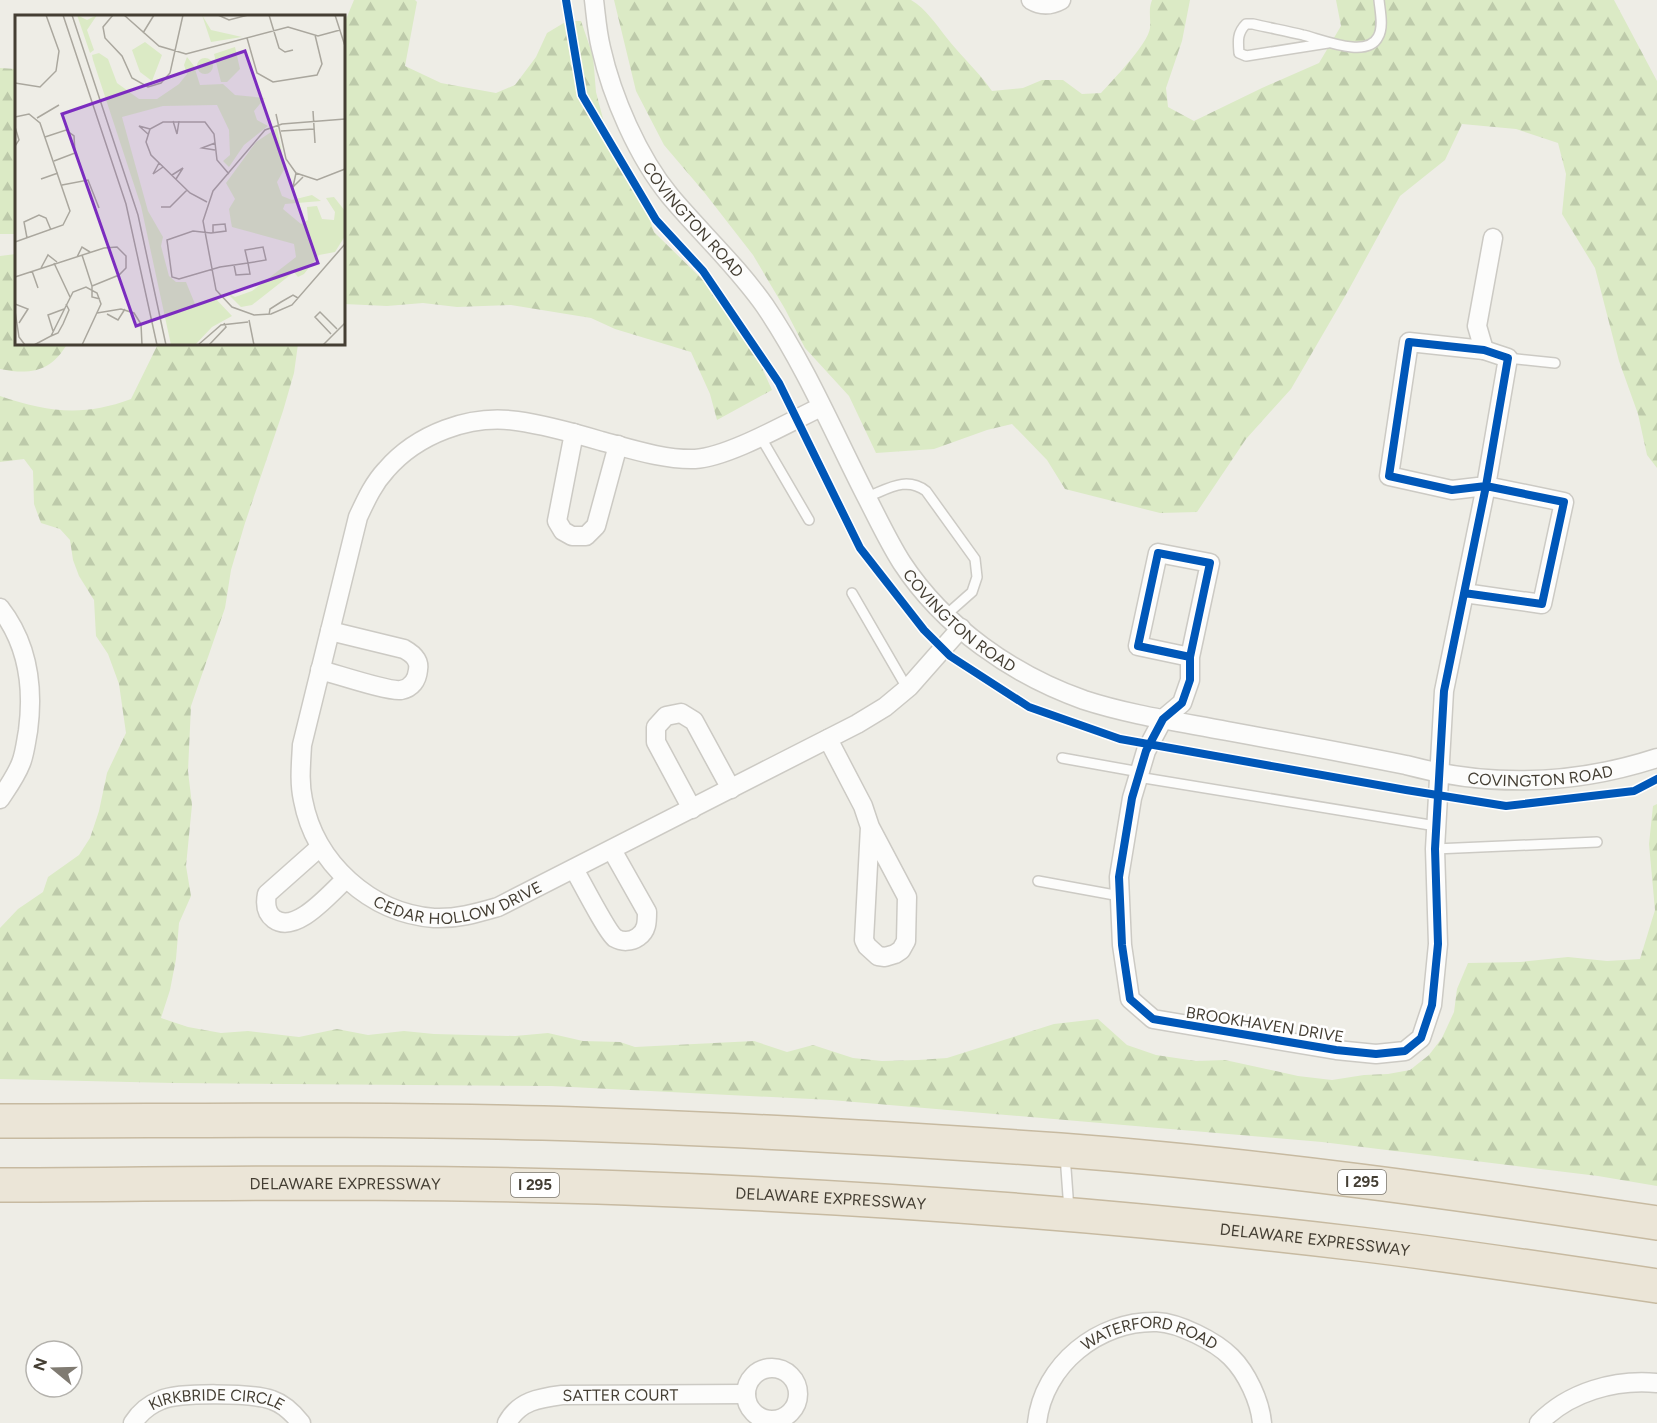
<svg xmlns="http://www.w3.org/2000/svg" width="1657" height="1423" font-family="Figtree,sans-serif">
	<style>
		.forest { fill: url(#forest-firs) }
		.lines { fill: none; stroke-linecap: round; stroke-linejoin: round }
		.service-casing { stroke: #cccac4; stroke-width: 12 }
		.minor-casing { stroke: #cccac4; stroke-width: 21 }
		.motorway-casing { stroke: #c7baa1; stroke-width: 36 }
		.service { stroke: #fcfcfb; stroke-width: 9 }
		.minor { stroke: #fcfcfb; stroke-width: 18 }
		.motorway { stroke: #ebe5d7; stroke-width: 33 }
		.cycleway-casing { stroke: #fff; stroke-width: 11 }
		.cycleway { stroke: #0057b8; stroke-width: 8 }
		.labels { text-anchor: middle; stroke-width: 5; stroke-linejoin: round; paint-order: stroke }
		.shield { fill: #fff; stroke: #7c7870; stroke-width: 1.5 }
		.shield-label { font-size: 15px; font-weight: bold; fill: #443e33 }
		.street-label { font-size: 16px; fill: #443e33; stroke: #fff }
		.inset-road { fill: none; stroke: #aaa79e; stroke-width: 1.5 }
		.view { fill: #7b2cbf; fill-opacity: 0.15; stroke: #7b2cbf; stroke-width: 3 }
		.inset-edge { fill: none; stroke: #443e33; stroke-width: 3 }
	</style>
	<defs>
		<pattern id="forest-firs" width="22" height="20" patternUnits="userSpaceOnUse" patternTransform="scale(1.5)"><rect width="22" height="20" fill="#dbeac5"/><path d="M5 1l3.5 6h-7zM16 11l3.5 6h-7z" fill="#bdcaaa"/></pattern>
	</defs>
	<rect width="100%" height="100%" fill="#eeede6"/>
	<g class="forest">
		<polygon points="354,0 415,0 417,2 405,66 441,83 496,93 515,85 536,57 547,33 567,21 581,21 593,56 596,92 608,138 635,176 654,232 708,285 728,309 748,337 772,390 717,420 710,394 691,352 615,329 591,318 511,305 457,307 423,303 387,306 344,304 344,24"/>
		<path d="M614,0h297c15,9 24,23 35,37 15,19 32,34 46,54l31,-3 19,-8h21l19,14 19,-1c11,-12 47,-49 49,-65 1,-10 -2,-18 2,-28h38l-8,41 -16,47 2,19 26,14 68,-33 57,-25 22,-37 -5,-26h278l43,81v387l-10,-13 -9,-41 -19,-53 -24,-93 -33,-54 4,-40 -8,-31 -42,-14 -54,-5 -17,36 -45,36 -52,95 -57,98 -45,50 -49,73 -37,1 -95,-24 -18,-29 -35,-36 -25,6 -53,19 -58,4 -27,-57 -44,-48 -20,-39 -32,-54 -49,-63 -40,-47 -28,-54z"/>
		<polygon points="0,68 16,69 16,234 0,234"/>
		<path d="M16,254v90h51c-16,28 -37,31 -67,25v-113z"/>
		<path d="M158,344h140l-4,29 -11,38 -38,112 -14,47 -6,38 -34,98 -3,65 4,34 -6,61 5,30 -12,27 -3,36 -6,31 -9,28 27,9 33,6 27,-2 51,6 38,-8 31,6 36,-4 30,3 81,2 33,-3 35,8 37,1 15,5 119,-6 33,11 26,-7 40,13 29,3 36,-1 29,-2 107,-34 44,-5 29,26 29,10 40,6 29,-1 73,16 34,4 32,-5 24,-1 22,-4 19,-15 13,-17 12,-26 3,-23 11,-26 52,-1 48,-5 39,4 33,-2 15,-49 -6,-66 4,-38 4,-2v382l-59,-10 -276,-34 -491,-42 -280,-14 -378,-3 -173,-4v-151l18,-19 25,-17 5,-15 31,-22 11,-17 9,-27 8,-38 19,-40 -7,-49 -11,-30 -12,-18 -2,-36 -15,-24 -6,-16 -3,-20 -10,-11 -19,-6 -7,-19 -1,-33 -9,-12 -24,3v-66c47,16 83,21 131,3z"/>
	</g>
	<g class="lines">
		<g class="service-casing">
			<g id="service">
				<path d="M1328,43l-82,13 -7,-3c-1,-12 -2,-20 7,-29h7c17,4 34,7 50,11 18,4 64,24 75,2 6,-10 2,-26 1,-37"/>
				<polyline points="1508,358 1555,363"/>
				<polyline points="760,436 809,520"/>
				<path d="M867,497c21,-8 39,-21 59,-6l49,68 2,18 -5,15 -26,23"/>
				<polyline points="852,593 907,688"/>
				<polyline points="1062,758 1140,772"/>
				<polyline points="1138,777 1436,826"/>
				<polyline points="1435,849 1597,842"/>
				<polyline points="1038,881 1120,896"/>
				<polyline points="1065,1155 1069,1210"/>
			</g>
		</g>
		<g class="minor-casing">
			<g id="minor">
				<path id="s1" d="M594,0c2,16 3,32 7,48 11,49 37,109 69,148 31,37 67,70 95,110 40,59 68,125 100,188 12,23 23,47 37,69 42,64 111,112 182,137 46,15 96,22 143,31 60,11 119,22 179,34 85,23 168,20 251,-7"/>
				<path d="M1031,0c10,6 19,6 30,0"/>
				<polyline points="1484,350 1477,326 1493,238"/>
				<path id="s2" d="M821,407c-32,15 -92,50 -126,52 -31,1 -64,-10 -94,-18 -27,-8 -56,-16 -84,-20 -47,-7 -100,13 -131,49 -13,14 -20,30 -28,47l-56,228c-1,19 -3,37 1,55 12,63 67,113 131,118 23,1 43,-5 64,-11l359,-183 28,-17 24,-20 52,-59"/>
				<polyline points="574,433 557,521 563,531 572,536 586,536 596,526 618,445"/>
				<path d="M0,608c28,36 34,78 28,123 -2,10 -3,22 -7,32 -5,13 -13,24 -21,36"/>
				<polyline points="1190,657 1138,646 1158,553 1210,563 1190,657 1190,680 1182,703 1163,719 1146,751 1132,798 1119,877 1122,945 1130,999 1153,1019 1336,1050 1376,1054 1405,1051 1421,1038 1432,1005 1438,944 1435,849 1444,691 1486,486 1508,358 1484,350 1409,342 1389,476 1452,490 1486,486 1564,502 1542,604 1464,593"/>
				<path d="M320,670c16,4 69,22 81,20 11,-2 16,-10 17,-20 2,-10 -5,-16 -14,-21l-74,-18"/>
				<polyline points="828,739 863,806 870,827 907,897 906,941 901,950 895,954 885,957 878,956 867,946 864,940 870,827"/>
				<polyline points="692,809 656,742 656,727 666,716 681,713 694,721 731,789"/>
				<path d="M320,847l-53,47c-2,10 -1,19 7,25 22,16 56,-26 72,-40"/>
				<path d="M574,869c7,12 33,63 41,69 7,4 16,4 23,-1 9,-6 9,-15 9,-25l-35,-62"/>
				<circle cx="772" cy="1394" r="26"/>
				<path id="s3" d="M133,1423c7,-11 15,-18 28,-23 19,-8 92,-7 111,0 12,4 21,13 29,23"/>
				<path id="s4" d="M507,1423c12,-22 32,-25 55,-28l184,-1"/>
				<path id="s5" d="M1037,1423c6,-58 62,-103 120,-101 22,1 58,19 74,35 16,16 29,44 31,66"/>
				<path d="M1539,1423c30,-31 76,-44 118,-40"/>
			</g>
		</g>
		<g class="motorway-casing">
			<g id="motorway">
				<path d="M0,1121c181,0 362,-3 543,2 172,5 345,15 517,27 200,15 399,43 597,73"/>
				<path id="s6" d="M0,1185c209,-1 418,-5 626,3 245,9 490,27 733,56 100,12 199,27 298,42"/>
			</g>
		</g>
		<use href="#service" class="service"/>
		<use href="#minor" class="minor"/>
		<use href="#motorway" class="motorway"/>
		<g class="cycleway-casing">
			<g id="cycleway">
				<polyline points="566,0 582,95 656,220 703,271 779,383 860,548 924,630 950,656 1029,707 1120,739 1406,790 1506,806 1634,791 1657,779"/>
				<polyline points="1190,657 1138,646 1158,553 1210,563 1190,657 1190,680 1182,703 1163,719 1146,751 1132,798 1119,877 1122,945 1130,999 1153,1019 1336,1050 1376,1054 1405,1051 1421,1038 1432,1005 1438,944 1435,849 1444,691 1486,486 1508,358 1484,350 1409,342 1389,476 1452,490 1486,486 1564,502 1542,604 1464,593"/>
			</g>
		</g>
		<use href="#cycleway" class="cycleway"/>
	</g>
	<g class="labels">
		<g class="shield">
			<rect x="1338" y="1170" width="48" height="24" rx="4.5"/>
			<rect x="511" y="1173" width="48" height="24" rx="4.5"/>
		</g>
		<g class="shield-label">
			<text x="1362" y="1187">I 295</text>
			<text x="535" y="1190">I 295</text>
		</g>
		<g class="street-label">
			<text dy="6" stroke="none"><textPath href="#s1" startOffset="246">COVINGTON ROAD</textPath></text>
			<text dy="6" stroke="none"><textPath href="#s1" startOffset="732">COVINGTON ROAD</textPath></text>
			<text dy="6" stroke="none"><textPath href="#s1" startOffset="1346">COVINGTON ROAD</textPath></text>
			<text dy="6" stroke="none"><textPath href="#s2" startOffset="1024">CEDAR HOLLOW DRIVE</textPath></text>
			<text transform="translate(1265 1024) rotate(9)" y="6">BROOKHAVEN DRIVE</text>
			<text dy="6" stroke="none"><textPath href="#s6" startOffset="345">DELAWARE EXPRESSWAY</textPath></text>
			<text dy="6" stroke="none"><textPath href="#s6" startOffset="831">DELAWARE EXPRESSWAY</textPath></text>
			<text dy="6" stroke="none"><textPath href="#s6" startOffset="1317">DELAWARE EXPRESSWAY</textPath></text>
			<text dy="6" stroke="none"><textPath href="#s5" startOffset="164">WATERFORD ROAD</textPath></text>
			<text dy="6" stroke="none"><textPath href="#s4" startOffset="123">SATTER COURT</textPath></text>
			<text dy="6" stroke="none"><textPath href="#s3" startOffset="93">KIRKBRIDE CIRCLE</textPath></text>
		</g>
	</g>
	<g transform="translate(15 15)">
		<rect width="330" height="330" fill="#eeede6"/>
		<path d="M62,0l10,5 10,-5 -10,15 7,20 -4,3zM187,0l9,15 31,7 -31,5zM130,27l17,13 -10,26 -12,-9 -8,-22zM220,32l5,22 -13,13h-6l-7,-28zM84,38l9,6 9,24 22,16h18l22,-15 8,-10 -3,-9 3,-8 7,9 6,19 23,-1 12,11 30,3 -11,13 3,9 11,6 -24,19 -15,22 -6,-6 7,-6 -1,-25 -12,-25 -54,1 -41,11 26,94 15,26 -2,9 8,30 7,6h10l9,22 20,-6 17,18 -20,11 -17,18h-24l-30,-139 -48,-146 -1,-5zM182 51a8 8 0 1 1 16 0a8 8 0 1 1-16 0ZM262,113l8,40 -8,14 5,14 10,4 20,-5 9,6 -36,3 -2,5 18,15 7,-4 -1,-13 10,-1 5,13 12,1 1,-8 -9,-14 8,-1 11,14v25l-10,16 -16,3 -15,19 -6,3 -4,-5 -42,33 -11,2 -14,-14 8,4 17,-6 44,-34 -2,-13 -62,-17 -1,-5 -2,-13 6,-10 -9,-16 30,-41z" fill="#dbeac5"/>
		<path class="inset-road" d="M48,0l63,189 31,141M57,0l66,200 28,130M98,0l-10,12 2,11 17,18 10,22 16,9 13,-4 9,-10 13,-58M109,0l35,31 27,8 102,-27 30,9 22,-6M203,0l11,5 19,-5M254,0l10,33 6,4 8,-2M320,0l10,31M128,18l11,-18M232,23l10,35 16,9 44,-7 5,-11 -7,-29M0,68l25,4 16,-16 3,-20 -13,-36M298,96l2,32M261,99l10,45 10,14 21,7 28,-11M0,102l14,-3 11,9 30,88 -7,14 -48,17M22,103l22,-13M330,104l-63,5 -17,6 -52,61 -10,30 13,69 16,17 22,8 17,-1 21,-9 53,-61M158,106l4,13 2,-13M0,112l4,13 -4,6M266,116l33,-2M133,119l-9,-8 11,3M30,122l21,-7 8,6 1,17 -21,8M200,128l-13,5 13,2M144,148l-6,11 10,-7M281,158l-3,14 10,-10M157,160l11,-7 -7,11M26,164l17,-6M47,170l26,-5 11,28M192,187l-17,-9 -39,-38 -5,-13 4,-13 13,-7h42l9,12 3,26 12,14M146,192h9l17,-17M198,217v-7l12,-1 1,7 -15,2 -18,-2 -26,9 5,37 7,2 41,-12 28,-4 18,-3 -3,-13 -18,3 3,13 2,11 -14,1 -2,-10M12,223l-3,-16 15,-7 7,3 5,12M67,240l10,31M62,242l5,-10 8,5M39,248l16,34M26,253l7,-13 9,7M17,256l6,17M0,262l89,-29 13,-1 9,9v12l-7,7 -27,11v11l8,2M0,289l13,5 -9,14M0,296l4,26 6,8M82,298l24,-4 13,4 7,11 1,21M92,299l11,6 7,-11M254,300l1,-6 11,-7 12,-7 5,3M234,305l5,25M38,316l-5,-16 16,-6M316,319l-16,-17 5,-5 17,17M36,321l7,-3 5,-9 6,-14 -3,-6M19,330l17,-9 22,-44 13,-5 11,6 4,11 -19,41M183,330l23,-20 27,-3M194,330l17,-18 -2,-4M308,330l22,-22"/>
		<path class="view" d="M230,36l73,212 -182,63 -74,-212z"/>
		<rect width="330" height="330" class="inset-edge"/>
	</g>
	<g transform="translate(54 1369) rotate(289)"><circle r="28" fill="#ffffff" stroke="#b4b2ad" stroke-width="1.5"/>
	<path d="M0-4.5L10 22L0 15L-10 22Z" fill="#807b72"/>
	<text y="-9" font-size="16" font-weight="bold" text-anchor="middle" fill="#443e33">N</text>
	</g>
</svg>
